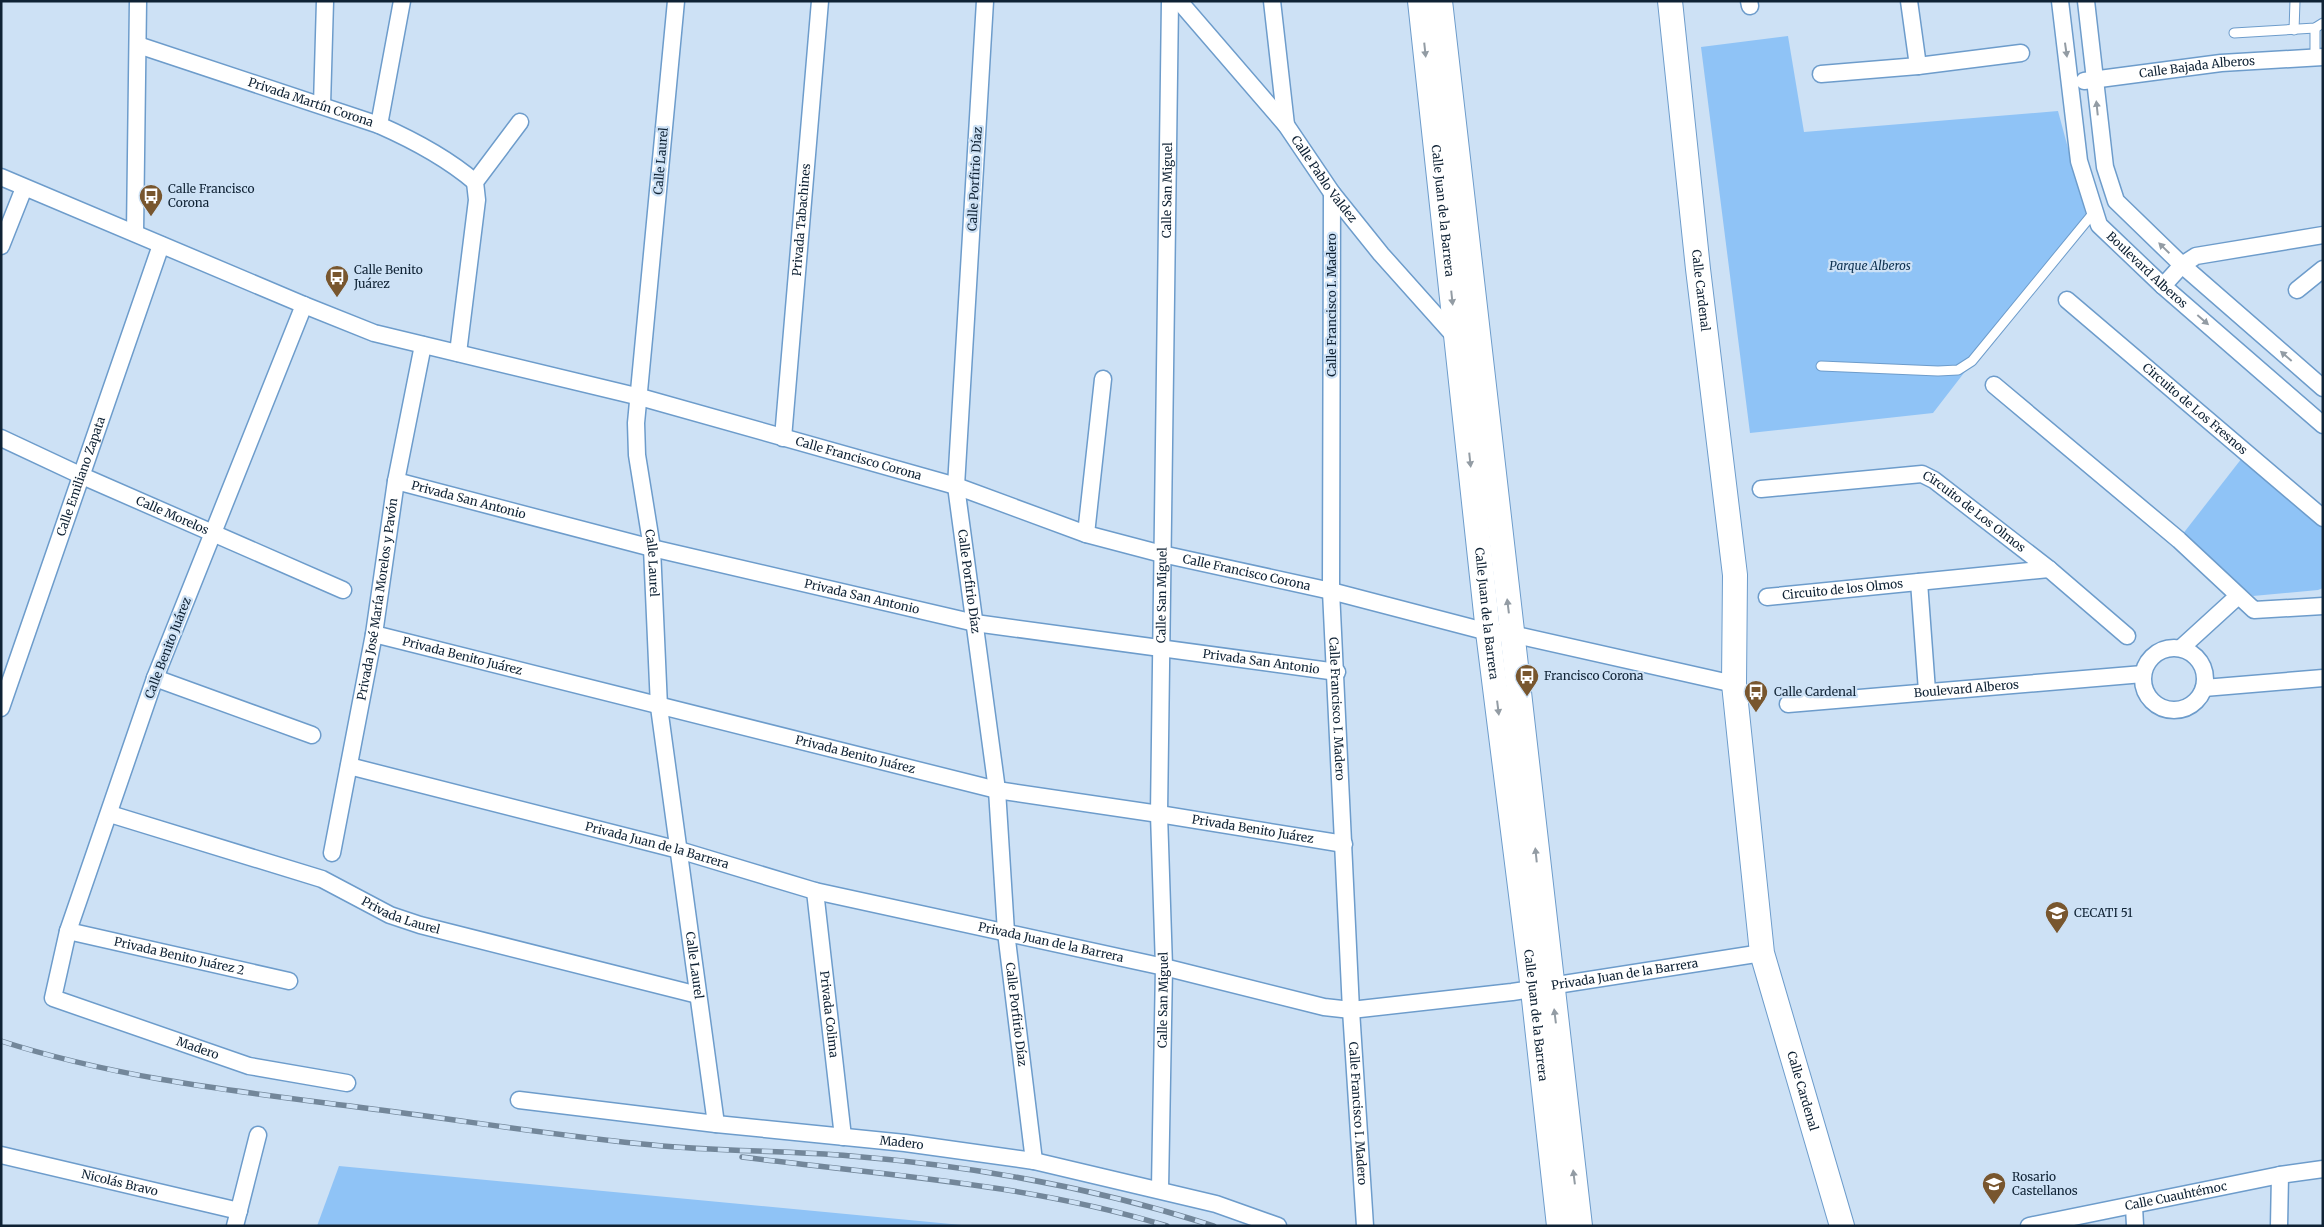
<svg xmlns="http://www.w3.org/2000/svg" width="2324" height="1227" font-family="Merriweather,serif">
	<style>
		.green { fill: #8fc3f6 }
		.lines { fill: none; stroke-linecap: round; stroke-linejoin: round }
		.lane-casing { stroke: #6d9ccb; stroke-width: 11 }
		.street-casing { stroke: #6d9ccb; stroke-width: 19 }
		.secondary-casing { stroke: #6d9ccb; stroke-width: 26 }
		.lane { stroke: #fff; stroke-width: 9 }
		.street { stroke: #fff; stroke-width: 16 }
		.secondary { stroke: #fff; stroke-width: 24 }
		.rail-casing { stroke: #73879a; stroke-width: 5.5 }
		.rail { stroke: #cde1f5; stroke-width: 4; stroke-dasharray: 11; stroke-linecap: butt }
		.oneway { fill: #939ca4 }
		.labels { text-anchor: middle; stroke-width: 4.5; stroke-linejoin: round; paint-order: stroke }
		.street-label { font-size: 12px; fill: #0f2234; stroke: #cde1f5 }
		.poi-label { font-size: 12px; fill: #0f2234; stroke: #cde1f5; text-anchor: start }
		.park-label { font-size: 12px; font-style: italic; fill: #0c2f4e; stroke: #cde1f5 }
	</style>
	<rect width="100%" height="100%" fill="#cde1f5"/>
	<g class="green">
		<polygon points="1788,36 1804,132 2058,111 2086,215 1933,413 1750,433 1701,47"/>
		<polygon points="2242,458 2323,528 2323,588 2318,590 2253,596 2182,535"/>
		<polygon points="339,1166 972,1226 317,1226"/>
	</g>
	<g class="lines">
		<g class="lane-casing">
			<g id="lane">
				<polyline points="2294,30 2295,1"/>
				<polyline points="2234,33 2315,28 2323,23"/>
				<polyline points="2315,57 2315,28"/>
				<polyline points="1821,366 1938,371 1958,370 1972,361 2095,211"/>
			</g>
		</g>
		<g class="street-casing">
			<g id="street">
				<path id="s1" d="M676,1l-40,422 1,32 15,93 7,159 57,417"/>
				<path id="s2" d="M985,1l-29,485 41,304 9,142 28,229"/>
				<path id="s3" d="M1179,1l107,124 46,68 49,61 76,85"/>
				<polyline points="1272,1 1286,125"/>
				<polyline points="1749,1 1750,6"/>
				<polyline points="1909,1 1918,66"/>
				<path id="s4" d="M2060,1l19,160 20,64 64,61 160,139"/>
				<polyline points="2086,1 2105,167 2116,201 2182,265 2323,388"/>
				<path id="s5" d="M138,45l241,80c34,15 68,33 96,57"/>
				<polyline points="1821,74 1918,66 2021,53"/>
				<path id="s6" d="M2084,81l137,-18 102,-6"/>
				<polyline points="322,105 325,1"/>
				<polyline points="379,125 402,1"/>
				<path id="s7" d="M1,177l303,128 70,28 266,64 316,89 130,48 76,20 169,37 157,41 24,2 222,50"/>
				<path id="s8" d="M1332,193l-1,398 20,419 14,216"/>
				<polyline points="135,233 138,1"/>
				<polyline points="1,246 24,188"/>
				<polyline points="2163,286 2182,265 2196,256 2323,235"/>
				<polyline points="2297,290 2323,269"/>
				<path id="s9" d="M2067,300l256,218"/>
				<path id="s10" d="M304,305l-149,373 -87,253 -15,67 196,68 98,17"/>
				<polyline points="458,353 477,200 475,182 520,122"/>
				<polyline points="1994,385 2179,540 2254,610 2323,606"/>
				<path id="s11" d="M1,438l79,37 263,115"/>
				<path id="s12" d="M783,438l37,-437"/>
				<path id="s13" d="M396,481l256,67 323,75 362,49"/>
				<path id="s14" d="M1761,489l161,-15 12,6 115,89 78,67"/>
				<polyline points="1086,534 1103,379"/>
				<polyline points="1919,582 1927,691"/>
				<path id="s15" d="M1767,597l282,-28"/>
				<path id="s16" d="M374,634l623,156 162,24 185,30"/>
				<circle cx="2174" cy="679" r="31"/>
				<polyline points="2181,648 2238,596"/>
				<polyline points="155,678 312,735"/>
				<polyline points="2204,688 2323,678"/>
				<path id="s17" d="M1788,704l355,-30"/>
				<path id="s18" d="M1,708l160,-463"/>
				<path id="s19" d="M349,766l330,84 136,41 349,76 160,40 27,3 161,-18 250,-39"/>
				<path id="s20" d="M110,814l212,65 68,36 30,10 278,70"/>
				<path id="s21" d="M332,853l42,-219 22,-153 27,-136"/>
				<path id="s22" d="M815,891l28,246"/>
				<path id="s23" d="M68,931l221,50"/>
				<path id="s24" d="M519,1100l197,24 189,19 129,18 182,43 62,22"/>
				<path id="s25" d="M1,1155l238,56"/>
				<path id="s26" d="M1160,1189l4,-222 -5,-153 11,-813"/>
				<polyline points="2134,1206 2135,1226"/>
				<polyline points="235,1226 258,1135"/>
				<path id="s27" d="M2029,1226l251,-51 43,-6"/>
				<polyline points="2279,1226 2280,1175"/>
			</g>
		</g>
		<g class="secondary-casing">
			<g id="secondary">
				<path id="s28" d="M1420,1l68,631 45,358 26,236"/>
				<polyline points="1440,1 1580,1226"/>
				<path id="s29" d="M1670,1l28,268 37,306 -1,109 28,269 80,273"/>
			</g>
		</g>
		<use href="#lane" class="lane"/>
		<use href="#street" class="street"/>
		<use href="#secondary" class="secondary"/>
		<g class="rail-casing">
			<g id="rail">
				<path d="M1,1041c118,38 242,51 364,67 96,12 192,28 288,37 66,7 132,5 198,11 123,10 245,32 363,70"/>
				<path d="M742,1157c142,18 288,27 425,69"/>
			</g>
		</g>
		<use href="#rail" class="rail"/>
	</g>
	<defs><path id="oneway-solid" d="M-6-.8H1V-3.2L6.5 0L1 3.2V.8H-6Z" transform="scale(1.25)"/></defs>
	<g class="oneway">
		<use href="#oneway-solid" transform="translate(1425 50) rotate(84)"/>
		<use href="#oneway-solid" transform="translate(2066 50) rotate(82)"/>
		<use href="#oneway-solid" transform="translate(2097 108) rotate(-96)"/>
		<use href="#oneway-solid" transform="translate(2164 248) rotate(-136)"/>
		<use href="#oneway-solid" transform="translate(1452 298) rotate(84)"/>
		<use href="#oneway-solid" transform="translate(2203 320) rotate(41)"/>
		<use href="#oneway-solid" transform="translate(2286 356) rotate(-139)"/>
		<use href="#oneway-solid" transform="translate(1470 460) rotate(84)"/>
		<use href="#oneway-solid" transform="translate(1508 606) rotate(-97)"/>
		<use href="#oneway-solid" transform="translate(1498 708) rotate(83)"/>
		<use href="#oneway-solid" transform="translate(1536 855) rotate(-96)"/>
		<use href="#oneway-solid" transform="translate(1555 1016) rotate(-97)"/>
		<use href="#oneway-solid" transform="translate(1574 1177) rotate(-97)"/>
	</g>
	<defs>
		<g id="bus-pin" transform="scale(1.25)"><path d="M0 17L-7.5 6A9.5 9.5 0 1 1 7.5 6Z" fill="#78562e" stroke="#cde1f5"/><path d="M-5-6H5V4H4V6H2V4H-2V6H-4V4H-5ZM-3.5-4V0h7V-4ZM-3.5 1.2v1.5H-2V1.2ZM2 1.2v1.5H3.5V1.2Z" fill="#fff"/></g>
		<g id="university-pin" transform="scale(1.25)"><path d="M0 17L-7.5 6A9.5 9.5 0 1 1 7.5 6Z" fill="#78562e" stroke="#cde1f5"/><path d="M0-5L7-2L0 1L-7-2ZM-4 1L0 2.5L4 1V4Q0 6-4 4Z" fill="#fff"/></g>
		<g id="school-pin" transform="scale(1.25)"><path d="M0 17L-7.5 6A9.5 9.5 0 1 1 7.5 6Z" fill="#78562e" stroke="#cde1f5"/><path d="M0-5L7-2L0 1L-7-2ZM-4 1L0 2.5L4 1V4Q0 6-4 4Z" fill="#fff"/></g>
	</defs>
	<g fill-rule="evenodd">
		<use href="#bus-pin" x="151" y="196"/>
		<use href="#bus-pin" x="337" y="277"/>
		<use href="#bus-pin" x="1527" y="676"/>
		<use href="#bus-pin" x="1756" y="692"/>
		<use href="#university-pin" x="2057" y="913"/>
		<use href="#school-pin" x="1994" y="1184"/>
	</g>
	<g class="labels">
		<g class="street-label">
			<text dy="4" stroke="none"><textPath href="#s6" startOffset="114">Calle Bajada Alberos</textPath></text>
			<text dy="4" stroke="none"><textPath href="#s5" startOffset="182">Privada Martín Corona</textPath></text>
			<text transform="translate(661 161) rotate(-85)" y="4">Calle Laurel</text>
			<text dy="4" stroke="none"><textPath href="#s3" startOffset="230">Calle Pablo Valdez</textPath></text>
			<text transform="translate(975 179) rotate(-87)" y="4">Calle Porfirio Díaz</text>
			<text dy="4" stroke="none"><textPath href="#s26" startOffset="999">Calle San Miguel</textPath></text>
			<text dy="4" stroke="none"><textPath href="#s28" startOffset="211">Calle Juan de la Barrera</textPath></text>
			<text dy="4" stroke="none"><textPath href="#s12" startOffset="219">Privada Tabachines</textPath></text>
			<text dy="4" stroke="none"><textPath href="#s4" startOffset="294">Boulevard Alberos</textPath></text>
			<text dy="4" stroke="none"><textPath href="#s29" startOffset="291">Calle Cardenal</textPath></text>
			<text transform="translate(1332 305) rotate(-90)" y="4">Calle Francisco I. Madero</text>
			<text dy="4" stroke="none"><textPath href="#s9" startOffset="168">Circuito de Los Fresnos</textPath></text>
			<text dy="4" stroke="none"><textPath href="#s7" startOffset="905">Calle Francisco Corona</textPath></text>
			<text dy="4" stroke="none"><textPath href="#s18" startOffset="245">Calle Emiliano Zapata</textPath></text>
			<text dy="4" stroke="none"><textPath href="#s13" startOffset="75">Privada San Antonio</textPath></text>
			<text dy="4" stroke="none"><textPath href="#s14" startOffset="226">Circuito de Los Olmos</textPath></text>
			<text dy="4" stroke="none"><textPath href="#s11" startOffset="188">Calle Morelos</textPath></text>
			<text dy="4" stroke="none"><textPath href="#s1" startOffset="565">Calle Laurel</textPath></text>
			<text dy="4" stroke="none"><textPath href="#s7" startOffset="1310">Calle Francisco Corona</textPath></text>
			<text dy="4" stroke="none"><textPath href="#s2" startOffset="582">Calle Porfirio Díaz</textPath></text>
			<text dy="4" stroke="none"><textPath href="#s15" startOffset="76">Circuito de los Olmos</textPath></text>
			<text dy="4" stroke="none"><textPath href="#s26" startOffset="594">Calle San Miguel</textPath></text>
			<text dy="4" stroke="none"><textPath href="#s13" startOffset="480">Privada San Antonio</textPath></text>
			<text dy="4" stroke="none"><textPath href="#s21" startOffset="258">Privada José María Morelos y Pavón</textPath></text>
			<text dy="4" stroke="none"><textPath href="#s28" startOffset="616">Calle Juan de la Barrera</textPath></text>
			<text transform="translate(168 648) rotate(-69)" y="4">Calle Benito Juárez</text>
			<text dy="4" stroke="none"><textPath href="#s16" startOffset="91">Privada Benito Juárez</textPath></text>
			<text dy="4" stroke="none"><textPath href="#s13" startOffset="885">Privada San Antonio</textPath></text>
			<text dy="4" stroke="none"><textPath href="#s17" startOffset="179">Boulevard Alberos</textPath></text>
			<text dy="4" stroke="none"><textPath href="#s8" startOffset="516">Calle Francisco I. Madero</textPath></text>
			<text dy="4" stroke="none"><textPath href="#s16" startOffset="496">Privada Benito Juárez</textPath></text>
			<text dy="4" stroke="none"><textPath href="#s16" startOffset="901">Privada Benito Juárez</textPath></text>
			<text dy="4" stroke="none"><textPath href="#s19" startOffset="318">Privada Juan de la Barrera</textPath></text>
			<text dy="4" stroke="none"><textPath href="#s20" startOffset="309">Privada Laurel</textPath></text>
			<text dy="4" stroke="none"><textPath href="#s19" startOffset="724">Privada Juan de la Barrera</textPath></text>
			<text dy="4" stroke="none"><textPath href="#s23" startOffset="114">Privada Benito Juárez 2</textPath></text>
			<text dy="4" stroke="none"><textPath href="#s1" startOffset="970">Calle Laurel</textPath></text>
			<text dy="4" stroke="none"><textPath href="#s19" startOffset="1308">Privada Juan de la Barrera</textPath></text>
			<text dy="4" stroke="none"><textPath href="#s26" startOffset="189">Calle San Miguel</textPath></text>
			<text dy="4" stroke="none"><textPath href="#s22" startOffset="124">Privada Colima</textPath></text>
			<text dy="4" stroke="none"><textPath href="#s2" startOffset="1018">Calle Porfirio Díaz</textPath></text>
			<text dy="4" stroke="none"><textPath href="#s28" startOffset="1021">Calle Juan de la Barrera</textPath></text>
			<text dy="4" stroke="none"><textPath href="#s10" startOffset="891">Madero</textPath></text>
			<text dy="4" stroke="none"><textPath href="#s29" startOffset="1101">Calle Cardenal</textPath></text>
			<text dy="4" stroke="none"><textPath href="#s8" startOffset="921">Calle Francisco I. Madero</textPath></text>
			<text dy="4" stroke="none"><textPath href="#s24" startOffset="385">Madero</textPath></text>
			<text dy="4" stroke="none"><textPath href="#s25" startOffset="122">Nicolás Bravo</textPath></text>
			<text dy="4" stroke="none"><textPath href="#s27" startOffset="150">Calle Cuauhtémoc</textPath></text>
		</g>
		<g class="poi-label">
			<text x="168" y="193">Calle Francisco<tspan x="168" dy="14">Corona</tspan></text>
			<text x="354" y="274">Calle Benito<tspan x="354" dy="14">Juárez</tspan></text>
			<text x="1544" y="680">Francisco Corona</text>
			<text x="1774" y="696">Calle Cardenal</text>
			<text x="2074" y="917">CECATI 51</text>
			<text x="2012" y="1181">Rosario<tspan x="2012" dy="14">Castellanos</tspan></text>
		</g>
		<g class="park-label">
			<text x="1870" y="270">Parque Alberos</text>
		</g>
	</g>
	<rect width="2324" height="1227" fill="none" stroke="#0f2234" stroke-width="5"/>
</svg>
